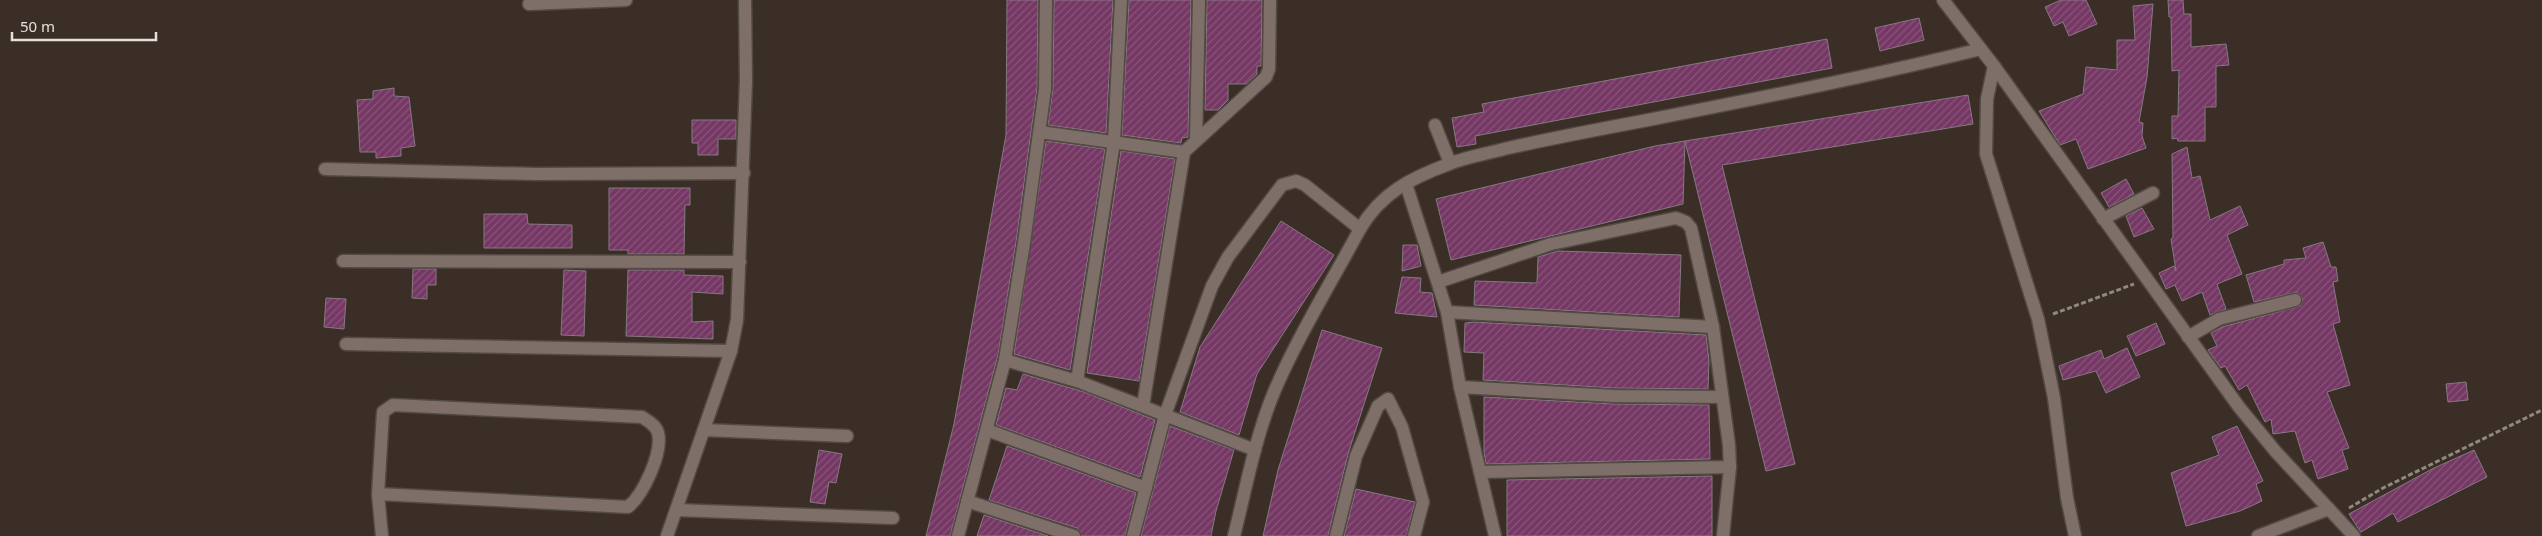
<svg xmlns="http://www.w3.org/2000/svg" width="2542" height="536" font-family="'Noto Sans',sans-serif">
	<style>
		.building { fill: url(#building-hatch); stroke: #867981 }
		.lines { fill: none; stroke-linecap: round; stroke-linejoin: round }
		.minor-casing { stroke: #544a45; stroke-width: 15 }
		.path { stroke: #928882; stroke-width: 3; stroke-dasharray: 5 2.5; stroke-linecap: butt }
		.minor { stroke: #7e7068; stroke-width: 12 }
	</style>
	<defs>
		<pattern id="building-hatch" width="6" height="6" patternUnits="userSpaceOnUse" patternTransform="scale(1.25)"><rect width="6" height="6" fill="#753764"/><path d="M-1 1l2-2M0 6l6-6M5 7l2-2" fill="none" stroke="#89547a"/></pattern>
	</defs>
	<rect width="100%" height="100%" fill="#3a2e27"/>
	<g class="building">
		<polygon points="1007,0 1038,0 1037,88 1016,242 998,355 950,536 926,536 954,424 1006,135"/>
		<polygon points="1054,0 1113,0 1106,133 1048,125 1053,89"/>
		<polygon points="1129,0 1191,0 1188,137 1182,138 1181,143 1122,135"/>
		<polygon points="1207,0 1262,0 1261,66 1257,66 1257,74 1246,84 1228,84 1228,100 1218,110 1205,110"/>
		<polygon points="2061,0 2086,0 2097,24 2069,36 2063,22 2054,26 2045,7"/>
		<polygon points="2168,0 2183,0 2184,14 2191,14 2191,47 2226,44 2229,65 2216,66 2216,107 2205,107 2205,141 2178,141 2177,138 2172,139 2172,116 2178,116 2179,70 2172,71 2171,17 2169,17"/>
		<polygon points="2153,4 2147,77 2139,122 2143,123 2142,136 2146,148 2088,169 2076,139 2060,145 2039,111 2083,94 2086,67 2117,70 2117,40 2135,40 2133,6"/>
		<polygon points="1919,18 1924,40 1880,51 1875,28"/>
		<polygon points="1827,39 1832,68 1475,136 1476,144 1457,147 1452,118 1484,112 1482,104"/>
		<polygon points="394,88 394,96 409,97 415,146 401,148 401,156 376,158 376,152 360,152 357,100 373,99 373,91"/>
		<polygon points="1968,95 1973,124 1722,165 1795,464 1766,471 1685,141"/>
		<polygon points="692,120 736,120 736,139 718,139 718,155 698,155 698,143 692,143"/>
		<polygon points="1046,141 1105,149 1070,370 1014,354"/>
		<polygon points="1685,141 1683,204 1451,260 1436,199 1655,146"/>
		<polygon points="2187,147 2192,178 2200,176 2210,220 2240,206 2248,225 2227,235 2242,274 2217,284 2226,309 2210,315 2202,292 2182,301 2175,285 2166,289 2159,273 2174,266 2176,271 2171,239 2173,238 2172,154"/>
		<polygon points="1121,151 1175,159 1139,381 1087,373"/>
		<polygon points="2126,179 2134,194 2109,207 2101,193"/>
		<polygon points="609,188 690,188 690,205 685,205 684,254 628,254 628,250 609,250"/>
		<polygon points="2142,208 2154,229 2134,237 2126,216"/>
		<polygon points="484,214 527,214 528,224 572,225 572,248 484,248"/>
		<polygon points="1281,221 1334,255 1257,374 1239,435 1180,412 1200,347"/>
		<polygon points="2323,242 2331,267 2336,267 2338,281 2333,282 2340,322 2333,324 2350,385 2327,392 2349,448 2342,450 2348,469 2318,479 2312,460 2305,463 2295,431 2273,434 2271,419 2265,422 2247,385 2239,390 2225,366 2221,368 2208,350 2217,346 2211,333 2222,327 2300,306 2303,299 2297,292 2254,302 2246,275 2284,264 2284,260 2306,258 2303,248"/>
		<polygon points="1403,245 1417,245 1421,266 1402,271"/>
		<polygon points="1558,251 1681,255 1679,317 1474,305 1475,281 1537,283 1538,257"/>
		<polygon points="413,269 436,269 436,285 427,285 427,299 412,298"/>
		<polygon points="564,270 586,271 584,336 561,335"/>
		<polygon points="628,270 684,270 684,275 723,276 723,294 692,292 692,322 713,321 713,339 626,336"/>
		<polygon points="1402,277 1421,278 1420,292 1432,293 1437,317 1395,313"/>
		<polygon points="326,298 346,299 344,329 324,327"/>
		<polygon points="1473,322 1706,335 1709,361 1708,389 1614,388 1483,380 1484,353 1464,352 1465,323"/>
		<polygon points="2156,323 2165,344 2136,356 2127,336"/>
		<polygon points="1322,330 1382,348 1348,454 1328,536 1263,536 1278,470"/>
		<polygon points="2127,348 2140,377 2106,393 2096,371 2063,380 2059,366 2101,350 2104,359"/>
		<polygon points="1023,374 1084,392 1155,420 1140,477 996,425 1006,388 1017,390"/>
		<polygon points="2466,382 2468,400 2448,402 2446,384"/>
		<polygon points="1484,397 1614,404 1709,405 1710,459 1486,464 1484,452"/>
		<polygon points="1170,426 1234,450 1216,511 1211,536 1141,536"/>
		<polygon points="2237,426 2263,481 2256,484 2262,501 2240,511 2186,526 2171,473 2219,455 2212,437"/>
		<polygon points="1007,446 1136,493 1125,536 1082,536 1077,528 989,500"/>
		<polygon points="819,450 842,454 836,483 829,482 825,504 810,502"/>
		<polygon points="2474,450 2487,477 2398,522 2393,513 2361,532 2358,528 2349,514 2432,469"/>
		<polygon points="1712,476 1712,536 1507,536 1507,480"/>
		<polygon points="1356,489 1415,502 1406,536 1344,536"/>
		<polygon points="984,515 1048,536 977,536"/>
	</g>
	<g class="lines">
		<g class="minor-casing">
			<g id="minor">
				<polyline points="1943,0 1994,66 2239,407 2276,452 2354,536"/>
				<polyline points="529,4 626,0"/>
				<polyline points="1994,66 1987,99 1986,154 2038,319 2054,398 2067,498 2075,536"/>
				<polyline points="1435,125 1450,163"/>
				<polyline points="1040,132 1184,152"/>
				<polyline points="1196,139 1199,0"/>
				<polyline points="325,169 536,174 744,173"/>
				<polyline points="1406,184 1447,312 1460,387 1495,536"/>
				<polyline points="2103,219 2153,193"/>
				<polyline points="343,261 740,262"/>
				<polyline points="1438,282 1551,244 1676,218 1686,222 1691,228 1713,327 1729,445 1730,467 1723,536"/>
				<polyline points="1447,312 1713,327"/>
				<polyline points="2188,337 2219,319 2295,300"/>
				<polyline points="346,344 731,351"/>
				<polyline points="1005,360 1077,381 1255,450"/>
				<polyline points="1077,381 1114,142 1121,0"/>
				<polyline points="1460,387 1614,396 1721,397"/>
				<polyline points="1143,406 1184,152 1266,77 1269,69 1270,0"/>
				<polyline points="704,430 847,436"/>
				<polyline points="987,430 1146,488"/>
				<polyline points="1480,472 1730,467"/>
				<path d="M378,494l250,13c15,-12 35,-54 30,-74 -2,-8 -10,-12 -16,-16l-249,-12 -10,7 -5,82 4,42"/>
				<polyline points="967,501 1074,536"/>
				<polyline points="676,510 893,518"/>
				<polyline points="667,536 731,351 737,320 746,80 745,0"/>
				<polyline points="958,536 1005,360 1024,243 1045,89 1046,0"/>
				<polyline points="1133,536 1165,415 1212,286 1228,257 1282,185 1296,181 1305,185 1360,229"/>
				<path d="M1234,536c12,-48 21,-98 40,-144 24,-56 57,-109 86,-163 21,-36 51,-51 89,-65 17,-7 37,-10 55,-15 48,-11 96,-20 144,-29 112,-22 223,-44 333,-71"/>
				<polyline points="1336,536 1356,456 1378,406 1388,399 1402,427 1423,502 1414,536"/>
				<polyline points="2258,536 2329,509"/>
			</g>
		</g>
		<g class="path">
			<polyline points="2053,314 2134,284"/>
			<polyline points="2349,508 2383,488 2542,410"/>
		</g>
		<use href="#minor" class="minor"/>
	</g>
	<path d="M12 32v8h144v-8" fill="none" stroke="#e7dfda" stroke-width="2.5"/>
	<text x="20" y="32" font-size="15" fill="#e7dfda" stroke="#3a2e27" stroke-width="4" paint-order="stroke">50 m</text>
</svg>
